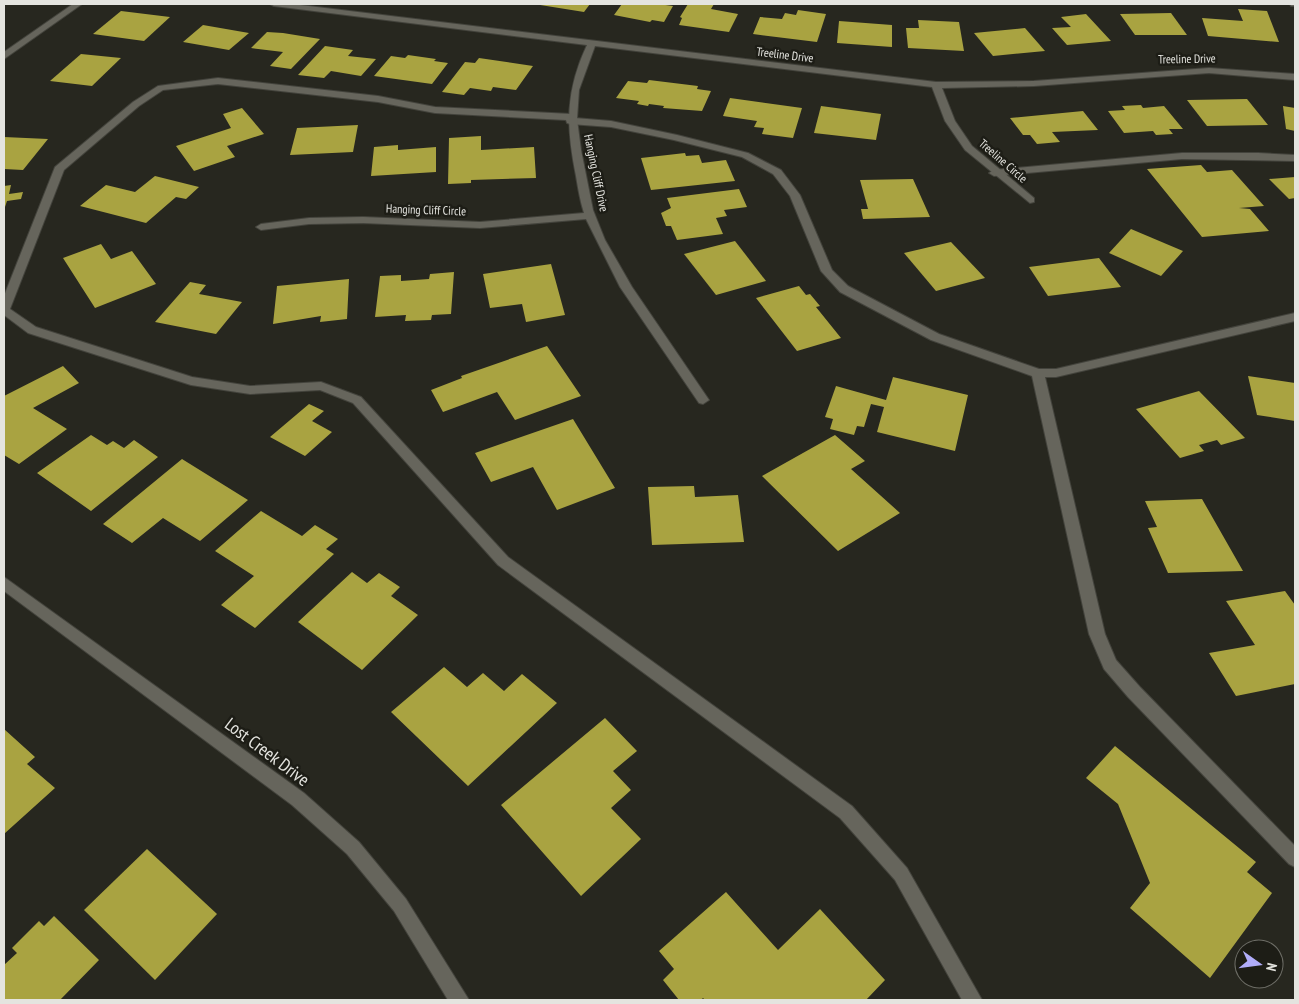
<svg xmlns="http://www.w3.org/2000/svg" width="1299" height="1004" font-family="'PT Sans Narrow',sans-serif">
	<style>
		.building { fill: #a9a341 }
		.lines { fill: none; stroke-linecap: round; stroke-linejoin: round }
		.service-casing { stroke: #43433c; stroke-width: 2 }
		.minor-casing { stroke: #43433c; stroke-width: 2 }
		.service { fill: #66655c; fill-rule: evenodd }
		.minor { fill: #66655c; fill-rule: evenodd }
		.labels { text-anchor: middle; stroke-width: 5; stroke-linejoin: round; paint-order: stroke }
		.far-street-label { font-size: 12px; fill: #e4e4df; stroke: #1d1d16 }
		.near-street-label { font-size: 18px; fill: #e4e4df; stroke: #1d1d16 }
	</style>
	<rect width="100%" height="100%" fill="#27271f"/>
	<g class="building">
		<polygon points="534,4 590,4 584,12"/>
		<polygon points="622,4 658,4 673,6 664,22 652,20 650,22 614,15"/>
		<polygon points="688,4 714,4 711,9 738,14 729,32 679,25 682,18 680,17"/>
		<polygon points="1238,9 1267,11 1279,42 1208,36 1202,18 1243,21"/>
		<polygon points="798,10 826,14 817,42 753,34 760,17 782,19 785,13 796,15"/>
		<polygon points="121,11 170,17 144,41 93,34"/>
		<polygon points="1171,13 1187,35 1135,35 1120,14"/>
		<polygon points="1086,14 1111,41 1067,45 1052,28 1071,27 1061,17"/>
		<polygon points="918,20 959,22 964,51 908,48 906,28 919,28"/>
		<polygon points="839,21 892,25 892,47 837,43"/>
		<polygon points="203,25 249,33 229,50 183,42"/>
		<polygon points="1025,28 1045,51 993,56 974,33"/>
		<polygon points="267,32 283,33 320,39 291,69 270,66 283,52 251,48"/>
		<polygon points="325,46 353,50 348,56 376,59 361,76 331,71 324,78 298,75"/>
		<polygon points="81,54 121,58 92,86 50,81"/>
		<polygon points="408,55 436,59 434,61 448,63 432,84 374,76 391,56 405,58"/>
		<polygon points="479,58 533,66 516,90 493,87 491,91 470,88 464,95 442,92 465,62 475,63"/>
		<polygon points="649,80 698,86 697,89 711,91 702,111 663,108 664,106 649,104 648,106 637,104 639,101 616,98 628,81 647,83"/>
		<polygon points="730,98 802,108 793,138 762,134 764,128 754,127 757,121 723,116"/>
		<polygon points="1247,99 1268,125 1207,126 1187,100"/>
		<polygon points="1141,105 1143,108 1164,106 1183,129 1169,129 1173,134 1156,135 1153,131 1124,133 1108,111 1125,110 1122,106"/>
		<polygon points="821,106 881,114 876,140 814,133"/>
		<polygon points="1283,106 1295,108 1295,131 1286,129"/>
		<polygon points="242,108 264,134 227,146 235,157 194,171 176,146 231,128 223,114"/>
		<polygon points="1083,111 1098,130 1052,132 1060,142 1037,144 1030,135 1023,135 1010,118"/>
		<polygon points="358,125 353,152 290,155 297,128"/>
		<polygon points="481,136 481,150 534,147 536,178 471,180 471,183 448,184 449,138"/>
		<polygon points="4,137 48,139 23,170 4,169"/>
		<polygon points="398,145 398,150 436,147 436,172 371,176 374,147"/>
		<polygon points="685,153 686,156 699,155 702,163 726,160 735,181 651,190 641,158"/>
		<polygon points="1201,165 1207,172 1232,170 1264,206 1239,208 1250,209 1269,231 1202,237 1147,169"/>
		<polygon points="155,176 199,187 186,199 176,197 146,223 80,206 106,185 135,192"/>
		<polygon points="1295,177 1295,198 1289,199 1269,179"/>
		<polygon points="913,179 930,217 863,219 861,209 868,209 860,180"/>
		<polygon points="11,185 9,194 23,192 21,199 7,201 4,210 4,186"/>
		<polygon points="739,189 747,207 724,210 727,216 716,218 723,234 677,240 671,226 666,226 661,213 671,208 667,198"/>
		<polygon points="1131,229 1183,251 1161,276 1109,253"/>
		<polygon points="735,241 766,281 716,295 684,254"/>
		<polygon points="951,242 985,278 936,291 904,253"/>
		<polygon points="101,244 111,259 132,251 156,284 95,308 63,258"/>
		<polygon points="1099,258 1121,287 1048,296 1029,267"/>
		<polygon points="551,264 565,315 526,322 522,304 490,308 483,274"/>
		<polygon points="454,272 451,314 432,315 431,320 405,321 406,315 375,317 380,276 401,275 401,281 429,279 430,274"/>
		<polygon points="349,279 347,319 320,322 321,316 273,324 277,286"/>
		<polygon points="190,282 206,285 199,294 242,302 216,334 155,322"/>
		<polygon points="799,286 806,295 810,294 820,306 816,307 841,338 797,351 756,298"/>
		<polygon points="547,346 581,396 515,420 497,392 443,412 431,390 462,378 461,376"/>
		<polygon points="63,366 79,383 33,408 67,429 19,464 4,455 4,396"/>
		<polygon points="1248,376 1295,383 1295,421 1257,415"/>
		<polygon points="893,377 968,395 955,451 877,432 884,407 871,404 864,427 857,426 854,435 830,429 833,419 825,417 836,386 886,400"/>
		<polygon points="1199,391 1245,438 1221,445 1217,440 1199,445 1204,451 1180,458 1136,409"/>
		<polygon points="309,404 324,411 312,421 332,432 305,456 270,437"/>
		<polygon points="573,419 615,488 557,510 533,467 491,482 475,453"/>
		<polygon points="91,435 107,445 113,441 124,448 134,440 158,457 91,511 37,473"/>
		<polygon points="835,435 865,461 851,469 900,513 838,551 762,476"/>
		<polygon points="182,459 248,500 200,541 163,518 132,543 103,524"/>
		<polygon points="694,486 695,497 738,495 744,542 652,545 648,487"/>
		<polygon points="1202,499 1243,571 1168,573 1148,528 1157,527 1145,501"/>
		<polygon points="261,511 302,536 315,525 338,539 326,549 334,554 255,628 221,605 254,576 215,551"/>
		<polygon points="352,572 367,583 379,573 400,587 391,596 418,615 362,670 298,622"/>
		<polygon points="1285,591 1295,605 1295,684 1236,696 1209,653 1255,645 1226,601"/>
		<polygon points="444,667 467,687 483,673 504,691 522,674 557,703 468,786 391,712"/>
		<polygon points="605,718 637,751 613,771 631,790 611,808 641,839 581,896 501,805"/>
		<polygon points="4,729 35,757 27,764 55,788 4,834"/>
		<polygon points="1115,746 1256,862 1247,872 1272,893 1210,978 1130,908 1150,883 1118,804 1086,778"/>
		<polygon points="147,849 217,914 155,980 84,910"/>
		<polygon points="726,892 778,950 820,909 885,980 866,1000 705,1000 703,998 701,1000 679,1000 663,980 674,969 659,951"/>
		<polygon points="54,916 99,960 60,1000 4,1000 4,965 17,953 12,948 39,921 44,926"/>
	</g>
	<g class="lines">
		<g class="service-casing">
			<g id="service">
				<polygon points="1290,4 1295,4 1295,6 1291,6"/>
				<polygon points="218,78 378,96 435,107 571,114 574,115 575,118 611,121 677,135 748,153 781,170 800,195 832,270 848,286 939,334 1039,369 1056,369 1295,313 1295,321 1056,377 1045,377 1105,634 1116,660 1140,687 1295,846 1295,867 1289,864 1128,697 1104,669 1089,634 1032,376 931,340 840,292 821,271 790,196 773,174 742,157 674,140 611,127 570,124 567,123 566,120 435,113 378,102 218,84 163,90 139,106 64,170 10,309 36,327 192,377 250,386 321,382 361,397 508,557 852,806 907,868 982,1000 962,1000 895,880 840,818 498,565 353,403 320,390 250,394 191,385 28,333 4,315 4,296 55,167 133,102 158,86"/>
				<polygon points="1182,153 1258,153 1295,155 1295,161 1182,159 994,176 989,173 994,170"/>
			</g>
		</g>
		<g class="minor-casing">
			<g id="minor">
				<polygon points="73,4 82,4 4,59 4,52"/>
				<path d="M270,4h22l644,78 98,-1 175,-13 86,6v6l-86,-7 -175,13 -92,2 13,33 17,25 62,52v4l-4,1 -65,-53 -20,-29 -13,-34 -337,-41 -16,44 -2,29 4,31 12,60 12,30 27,47 77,113 -6,4 -4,-1 -79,-116 -34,-68 -106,9 -117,-5 -54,1 -48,6 -5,-3 5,-3 48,-6 54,-1 117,5 104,-9c-4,-12 -6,-25 -8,-37 -10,-50 -11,-84 11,-131l-313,-39z"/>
				<polygon points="4,577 304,793 359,842 406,899 469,1000 448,1000 394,911 347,854 292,805 4,591"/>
			</g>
		</g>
		<use href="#service" class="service"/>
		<use href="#minor" class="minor"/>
	</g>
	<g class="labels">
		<g class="far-street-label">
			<text transform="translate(785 55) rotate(7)" y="4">Treeline Drive</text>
			<text transform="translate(1187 59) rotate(-1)" y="4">Treeline Drive</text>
			<text transform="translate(1003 161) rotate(41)" y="4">Treeline Circle</text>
			<text transform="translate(596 173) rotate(78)" y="4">Hanging Cliff Drive</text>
			<text transform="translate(426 210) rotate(2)" y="4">Hanging Cliff Circle</text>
		</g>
		<g class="near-street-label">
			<text transform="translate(267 752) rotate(37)" y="6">Lost Creek Drive</text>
		</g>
	</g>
	<rect width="1299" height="1004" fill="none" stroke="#e4e4df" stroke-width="10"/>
	<g transform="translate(1259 964) rotate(104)"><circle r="24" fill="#1d1d16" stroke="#6d6d66"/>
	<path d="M0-4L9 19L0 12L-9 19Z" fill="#b1adfa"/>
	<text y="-8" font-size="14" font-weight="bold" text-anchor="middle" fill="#e4e4df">N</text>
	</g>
</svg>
